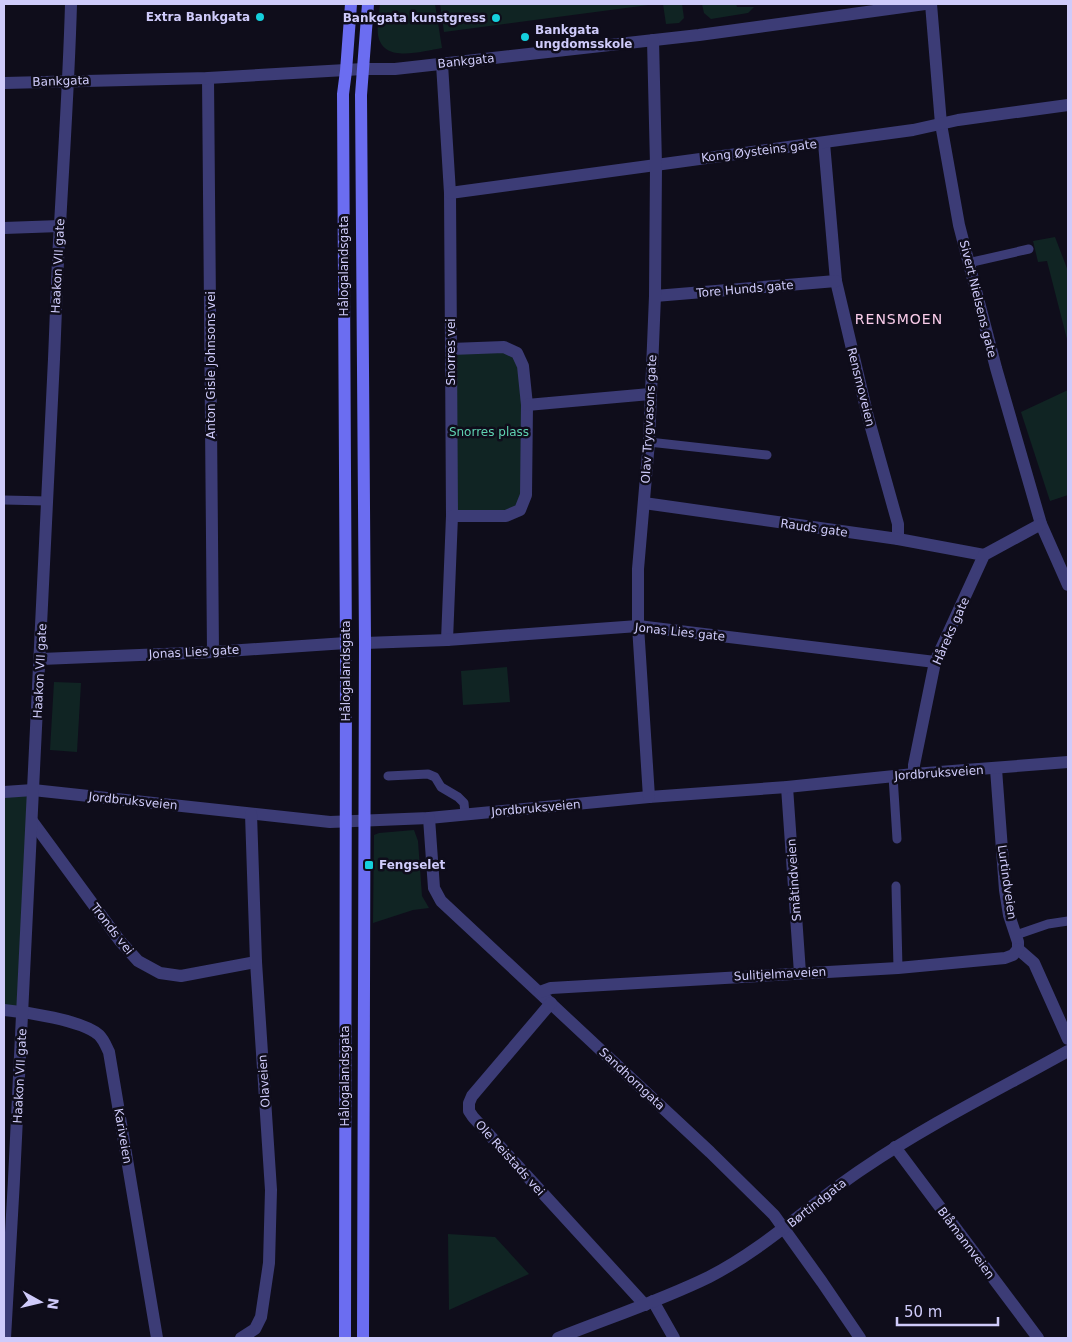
<svg xmlns="http://www.w3.org/2000/svg" width="1072" height="1342" font-family="'DejaVu Sans',sans-serif">
	<style>
		.green { fill: #102423 }
		.lines { fill: none; stroke-linecap: round; stroke-linejoin: round }
		.lane { stroke: #3c3c76; stroke-width: 9 }
		.street { stroke: #3c3c76; stroke-width: 12 }
		.secondary { stroke: #6b6df1; stroke-width: 12 }
		.poi-dot { fill: #15d0dd; stroke: #0f0d1b; stroke-width: 2 }
		.labels { text-anchor: middle; stroke-width: 5; stroke-linejoin: round; paint-order: stroke }
		.poi-label { font-size: 12px; font-weight: bold; fill: #cfcbfa; stroke: #0f0d1b; text-anchor: end }
		.street-label { font-size: 12px; fill: #cfcbfa; stroke: #0f0d1b }
		.park-label { font-size: 12px; fill: #5fd2b1; stroke: #0f0d1b }
		.neighbourhood-label { font-size: 14px; letter-spacing: 1px; fill: #facdeb; stroke: #0f0d1b }
	</style>
	<rect width="100%" height="100%" fill="#0f0d1b"/>
	<g class="green">
		<path d="M380,4h55l7,44c-20,3 -59,16 -64,-13 -1,-10 1,-21 2,-31z"/>
		<polygon points="440,4 656,4 444,32"/>
		<polygon points="663,4 682,4 684,18 679,23 666,24"/>
		<polygon points="702,4 736,4 737,7 754,7 748,13 711,19 704,13"/>
		<polygon points="1055,237 1068,271 1068,343 1047,261 1038,262 1033,241"/>
		<polygon points="504,347 523,366 520,510 452,516 451,349"/>
		<polygon points="1068,390 1068,495 1050,501 1021,412"/>
		<polygon points="507,667 510,702 463,705 461,671"/>
		<polygon points="54,682 81,683 77,752 50,750"/>
		<polygon points="33,790 24,1012 4,1010 4,792"/>
		<polygon points="414,830 418,841 422,896 429,908 413,910 373,923 374,835 379,833"/>
		<polygon points="448,1234 495,1237 529,1274 449,1310"/>
	</g>
	<g class="lines">
		<g class="lane">
			<polyline points="968,263 1029,249"/>
			<polyline points="649,442 767,455"/>
			<polyline points="4,500 48,501"/>
			<polyline points="388,776 428,774 435,777 441,787 458,797 464,803 465,814"/>
			<polyline points="893,776 897,839"/>
			<polyline points="896,886 898,968"/>
			<polyline points="1016,935 1048,924 1068,921"/>
		</g>
		<g class="street">
			<polyline points="931,4 941,124 959,225 996,368 1041,524 1068,585"/>
			<polyline points="442,64 450,193 451,349 452,516 447,640"/>
			<polyline points="208,78 213,652"/>
			<polyline points="4,83 208,78 363,69 395,69 699,35 925,4"/>
			<polyline points="824,143 836,281 868,417 898,524 898,539"/>
			<polyline points="450,193 913,130 958,120 1068,105"/>
			<polyline points="4,228 60,226"/>
			<polyline points="655,296 836,281"/>
			<polyline points="451,349 504,347 517,353 523,366 527,405 526,495 520,510 506,516 452,516"/>
			<polyline points="527,405 650,394"/>
			<polyline points="644,503 898,539 984,555"/>
			<polyline points="365,643 447,640 638,626 935,662"/>
			<polyline points="41,659 213,652 346,643"/>
			<polyline points="996,769 1005,890 1009,915 1018,942 1018,949"/>
			<polyline points="914,774 914,765 935,662 984,555 1041,524"/>
			<polyline points="787,787 800,973"/>
			<polyline points="4,792 33,790 330,822 429,818 649,797 787,787 914,774 1068,762"/>
			<polyline points="649,797 638,626 638,569 649,442 655,296 656,165 653,40"/>
			<polyline points="429,818 434,888 441,901 710,1152 774,1215 822,1282 860,1338"/>
			<polyline points="32,821 120,941 138,961 160,973 181,976 256,962"/>
			<polyline points="1018,949 1034,963 1068,1039"/>
			<polyline points="540,992 551,988 898,968 1005,958 1013,955 1018,949"/>
			<polyline points="551,1003 472,1096 469,1103 469,1111 473,1117 645,1305"/>
			<path d="M4,1010c22,2 78,10 95,25 5,5 7,11 10,17l48,286"/>
			<polyline points="895,1147 1038,1338"/>
			<polyline points="653,1301 674,1338"/>
			<path d="M5,1338c19,-326 35,-652 49,-979 2,-45 3,-89 6,-134 4,-74 9,-147 11,-221"/>
			<polyline points="241,1338 255,1329 261,1317 269,1263 271,1190 256,962 251,814"/>
			<path d="M558,1338c50,-20 102,-37 151,-61 57,-29 102,-74 155,-109 65,-44 136,-79 204,-117"/>
		</g>
		<g class="secondary">
			<polyline points="345,1338 346,657 343,94 346,71 351,4"/>
			<polyline points="363,1338 365,643 361,95 368,4"/>
		</g>
	</g>
	<g class="poi-dot">
		<circle cx="260" cy="17" r="5"/>
		<circle cx="496" cy="18" r="5"/>
		<circle cx="525" cy="37" r="5"/>
		<rect x="364" y="860" width="10" height="10" rx="2.5"/>
	</g>
	<g class="labels">
		<g class="poi-label">
			<text x="250" y="21">Extra Bankgata</text>
			<text x="486" y="22">Bankgata kunstgress</text>
			<text x="535" y="34" text-anchor="start">Bankgata<tspan x="535" dy="14">ungdomsskole</tspan></text>
			<text x="379" y="869" text-anchor="start">Fengselet</text>
		</g>
		<g class="street-label">
			<text transform="translate(466 61) rotate(-6)" y="4">Bankgata</text>
			<text transform="translate(61 81) rotate(-2)" y="4">Bankgata</text>
			<text transform="translate(759 151) rotate(-7)" y="4">Kong Øysteins gate</text>
			<text transform="translate(58 266) rotate(-87)" y="4">Haakon VII gate</text>
			<text transform="translate(344 266) rotate(-90)" y="4">Hålogalandsgata</text>
			<text transform="translate(745 289) rotate(-5)" y="4">Tore Hunds gate</text>
			<text transform="translate(978 299) rotate(76)" y="4">Sivert Nielsens gate</text>
			<text transform="translate(451 352) rotate(-90)" y="4">Snorres vei</text>
			<text transform="translate(211 365) rotate(-90)" y="4">Anton Gisle Johnsons vei</text>
			<text transform="translate(861 387) rotate(76)" y="4">Rensmoveien</text>
			<text transform="translate(649 419) rotate(-87)" y="4">Olav Trygvasons gate</text>
			<text transform="translate(814 528) rotate(8)" y="4">Rauds gate</text>
			<text transform="translate(951 631) rotate(-66)" y="4">Håreks gate</text>
			<text transform="translate(680 632) rotate(6)" y="4">Jonas Lies gate</text>
			<text transform="translate(194 652) rotate(-3)" y="4">Jonas Lies gate</text>
			<text transform="translate(40 671) rotate(-87)" y="4">Haakon VII gate</text>
			<text transform="translate(346 671) rotate(-90)" y="4">Hålogalandsgata</text>
			<text transform="translate(939 773) rotate(-4)" y="4">Jordbruksveien</text>
			<text transform="translate(133 801) rotate(6)" y="4">Jordbruksveien</text>
			<text transform="translate(536 808) rotate(-5)" y="4">Jordbruksveien</text>
			<text transform="translate(794 880) rotate(-94)" y="4">Småtindveien</text>
			<text transform="translate(1007 882) rotate(82)" y="4">Lurtindveien</text>
			<text transform="translate(112 929) rotate(52)" y="4">Tronds vei</text>
			<text transform="translate(780 974) rotate(-3)" y="4">Sulitjelmaveien</text>
			<text transform="translate(20 1076) rotate(-87)" y="4">Haakon VII gate</text>
			<text transform="translate(345 1076) rotate(-90)" y="4">Hålogalandsgata</text>
			<text transform="translate(632 1079) rotate(43)" y="4">Sandhorngata</text>
			<text transform="translate(264 1081) rotate(-94)" y="4">Olaveien</text>
			<text transform="translate(123 1136) rotate(80)" y="4">Kariveien</text>
			<text transform="translate(510 1158) rotate(48)" y="4">Ole Reistads vei</text>
			<text transform="translate(817 1203) rotate(-38)" y="4">Børtindgata</text>
			<text transform="translate(966 1243) rotate(53)" y="4">Blåmannveien</text>
		</g>
		<g class="park-label">
			<text x="489" y="436">Snorres plass</text>
		</g>
		<g class="neighbourhood-label">
			<text x="899" y="324">RENSMOEN</text>
		</g>
	</g>
	<rect width="1072" height="1342" fill="none" stroke="#cfcbfa" stroke-width="10"/>
	<g transform="translate(40 1302) rotate(98)" stroke="#0f0d1b" stroke-width="4" paint-order="stroke">
	<path d="M0-4L9 19L0 12L-9 19Z" fill="#cfcbfa"/>
	<text y="-8" font-size="14" font-weight="bold" text-anchor="middle" fill="#cfcbfa">N</text>
	</g>
	<path d="M897 1317v8h101v-8" fill="none" stroke="#cfcbfa" stroke-width="2.5"/>
	<text x="904" y="1317" font-size="15" fill="#cfcbfa" stroke="#0f0d1b" stroke-width="4" paint-order="stroke">50 m</text>
</svg>
